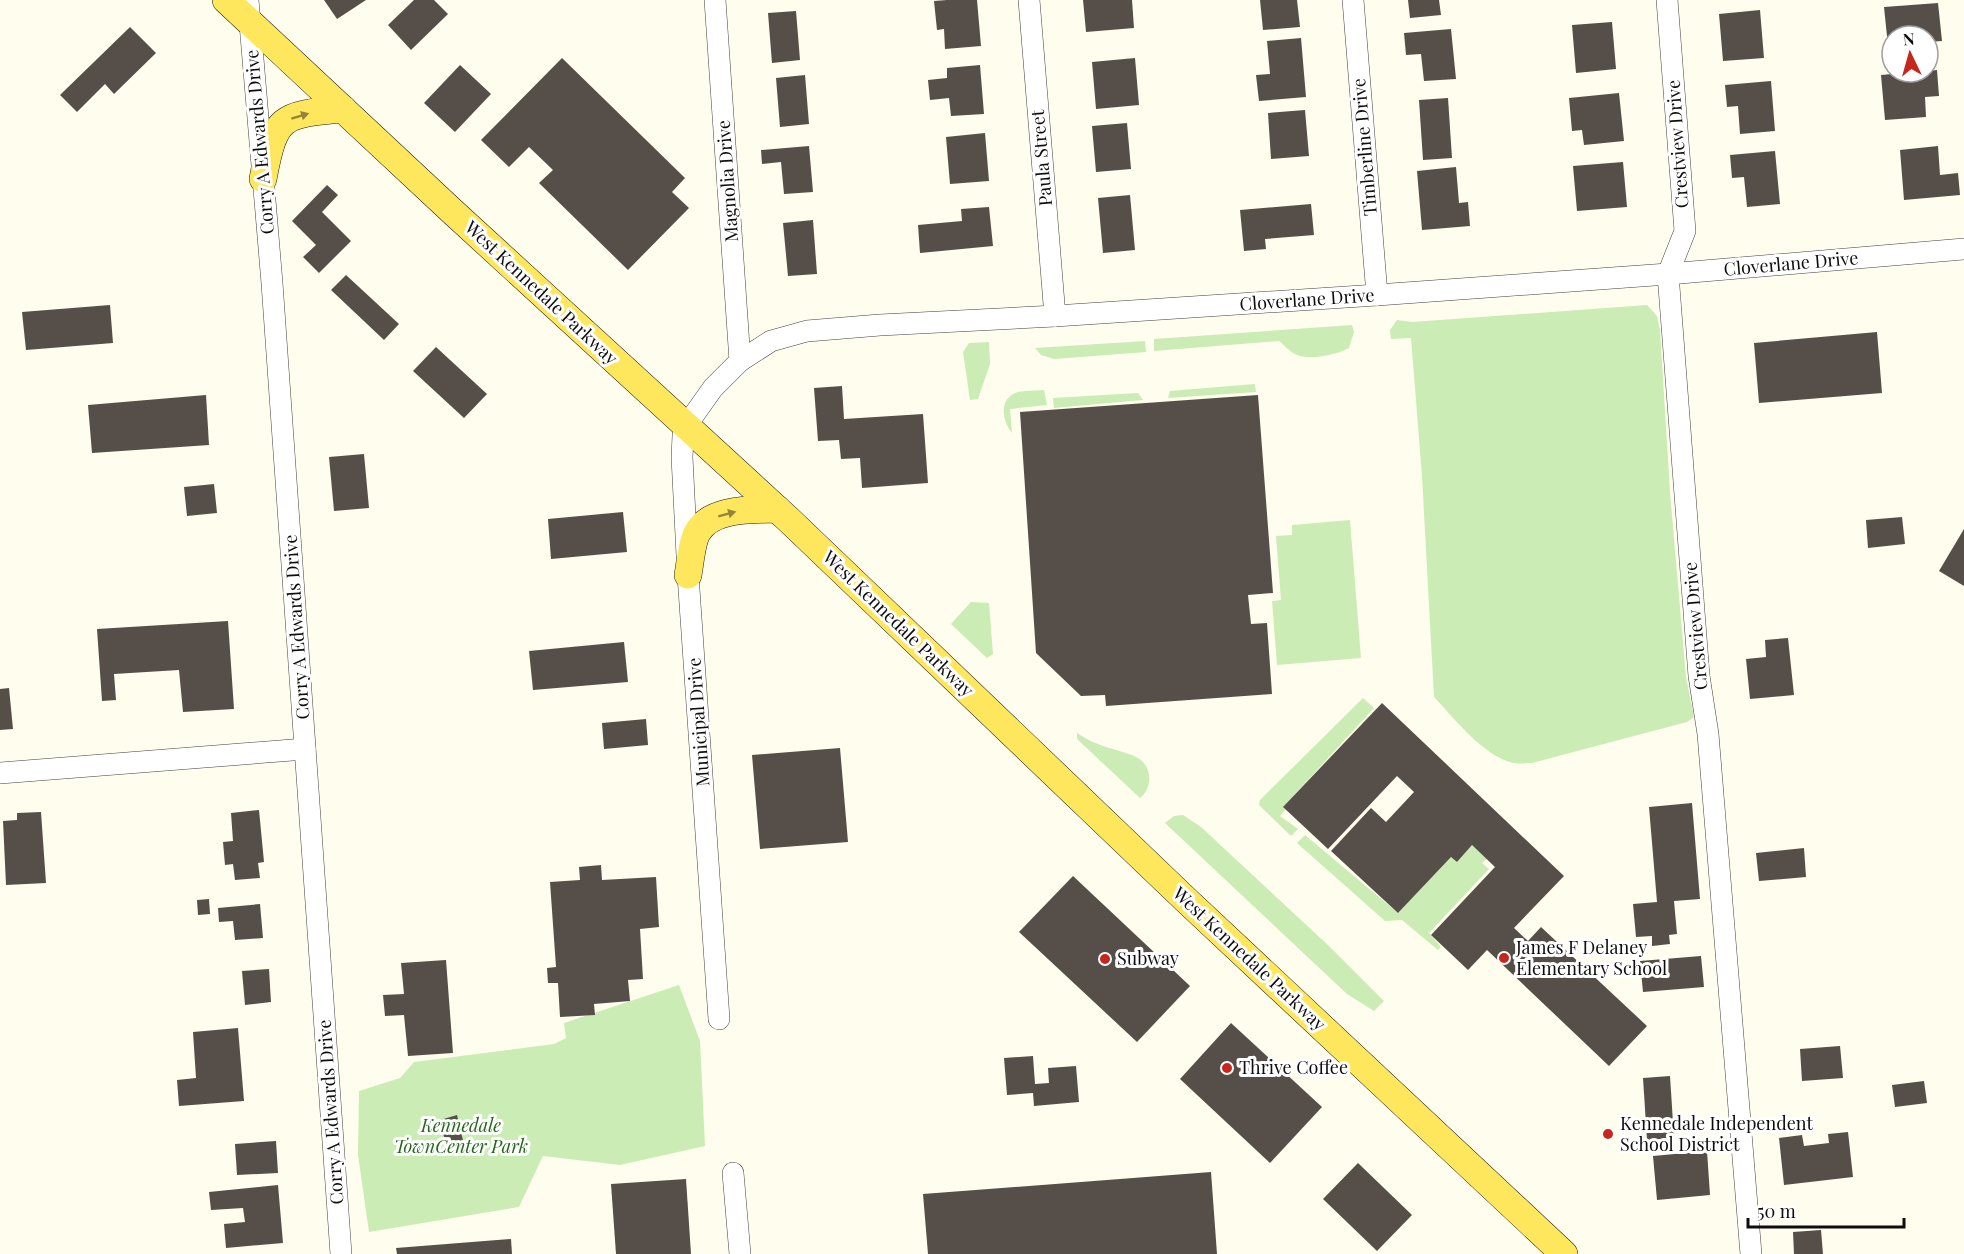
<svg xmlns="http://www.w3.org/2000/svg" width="1964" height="1254" font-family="'Playfair Display',serif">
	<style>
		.green { fill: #ccecb5 }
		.building { fill: #564f49 }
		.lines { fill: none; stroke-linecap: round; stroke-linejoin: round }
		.minor-casing { stroke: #404040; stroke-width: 22 }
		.major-casing { stroke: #1e1e1e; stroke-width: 28 }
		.minor { stroke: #fff; stroke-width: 21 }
		.major { stroke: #ffe75d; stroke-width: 27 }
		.oneway { fill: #928539 }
		.poi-dot { fill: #c5261d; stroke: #fff; stroke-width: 2 }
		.labels { text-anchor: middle; stroke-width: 6; stroke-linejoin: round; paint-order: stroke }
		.street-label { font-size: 18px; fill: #0d0d0d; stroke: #fff }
		.poi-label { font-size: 18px; fill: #0d0d0d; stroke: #fff; text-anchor: start }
		.park-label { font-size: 18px; font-style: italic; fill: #23681a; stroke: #fff }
	</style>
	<rect width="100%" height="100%" fill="#fffded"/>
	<g class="green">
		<path d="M1647,305l10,11 3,14 10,162 16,185 8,40 -7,5 -155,41c-6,0 -13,1 -19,0 -30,-7 -59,-45 -79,-66l-12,-221 -11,-138 -20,1 -1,-9 7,-10 15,2z"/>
		<path d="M1352,325l2,7 -5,16c-13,7 -40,13 -54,6 -6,-3 -11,-9 -16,-13l-125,10v-12z"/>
		<polygon points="1145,341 1146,352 1054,359 1041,355 1035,348"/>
		<polygon points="989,342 990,364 978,399 970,400 963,352 969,343"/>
		<polygon points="1255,384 1256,392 1168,398 1170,391"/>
		<path d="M1044,390l3,15 -37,4 2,24c-10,-12 -14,-35 6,-41 8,-2 18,-1 26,-2z"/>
		<polygon points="1138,393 1143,400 1054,408 1053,398"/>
		<polygon points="1350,520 1361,658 1277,665 1272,601 1281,600 1276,536 1292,535 1292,525"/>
		<polygon points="971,602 989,603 993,654 987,658 951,624"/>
		<polygon points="1363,698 1374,708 1284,806 1286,809 1280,816 1298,829 1291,836 1259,805 1260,800"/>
		<path d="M1077,733c7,4 14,9 21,11 11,5 36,9 44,17 11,11 9,28 -2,37l-63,-59z"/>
		<polygon points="1183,815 1201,827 1329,946 1384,1001 1374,1011 1347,994 1165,823 1174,816"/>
		<polygon points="1305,835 1398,913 1451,857 1457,862 1472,845 1487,859 1482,863 1489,869 1429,933 1441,947 1438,950 1402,920 1385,921 1297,843"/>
		<polygon points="679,985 700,1041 705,1146 620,1165 543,1156 519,1207 369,1232 358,1155 359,1091 400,1078 414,1062 554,1044 566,1038 564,1023"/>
	</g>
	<g class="building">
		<polygon points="324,0 366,0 337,19"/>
		<polygon points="414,0 434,0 448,14 411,50 388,25"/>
		<polygon points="947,0 977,0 981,46 945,49 944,29 937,30 934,1"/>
		<polygon points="1083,0 1132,0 1134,28 1086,32"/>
		<polygon points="1260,0 1297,0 1300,27 1263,30"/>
		<polygon points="1408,0 1439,0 1441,15 1410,18"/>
		<polygon points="1938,3 1942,41 1928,42 1928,36 1892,36 1892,45 1888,46 1884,7"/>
		<polygon points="1760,10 1764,58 1723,61 1719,14"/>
		<polygon points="796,11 800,60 772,63 768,13"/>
		<polygon points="1612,22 1616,69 1576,73 1572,25"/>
		<polygon points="130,27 156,53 114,94 105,84 77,112 60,95"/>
		<polygon points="1451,29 1456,79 1424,81 1421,54 1406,55 1404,33"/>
		<polygon points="1301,38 1306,97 1259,101 1256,75 1270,74 1267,41"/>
		<polygon points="562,58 685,178 672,192 689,208 628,270 539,183 553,170 529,147 509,167 481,140"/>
		<polygon points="1135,58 1139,105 1096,109 1092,62"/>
		<polygon points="460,65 491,94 455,132 424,103"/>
		<polygon points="980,65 984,114 951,116 949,98 930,100 928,80 947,78 947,68"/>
		<polygon points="1937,70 1939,96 1925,97 1926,117 1885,120 1881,75"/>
		<polygon points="805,75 809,124 780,127 776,78"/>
		<polygon points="1771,81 1775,131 1740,134 1738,106 1727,107 1725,85"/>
		<polygon points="1619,93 1624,141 1584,145 1582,130 1572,131 1569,98"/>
		<polygon points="1448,98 1452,158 1423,160 1419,100"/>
		<polygon points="1305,110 1309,156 1271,159 1268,113"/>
		<polygon points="1127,123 1131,169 1096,172 1092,126"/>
		<polygon points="985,133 989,181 950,184 946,137"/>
		<polygon points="809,146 813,192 784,194 781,162 762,164 761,150"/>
		<polygon points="1938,146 1940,175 1958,173 1960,195 1904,200 1900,150"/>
		<polygon points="1775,151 1780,204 1747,207 1744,177 1732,178 1730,155"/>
		<polygon points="1623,162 1627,207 1577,211 1573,166"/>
		<polygon points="1456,167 1459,203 1468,202 1470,226 1422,230 1417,171"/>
		<polygon points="327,185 338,195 322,212 351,241 319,273 303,257 316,245 292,221"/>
		<polygon points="1130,195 1135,250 1103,253 1098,198"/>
		<polygon points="1311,204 1314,235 1265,239 1266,249 1244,251 1240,210"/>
		<polygon points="989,207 993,246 920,253 918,225 962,221 961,209"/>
		<polygon points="813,220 817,274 788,276 783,223"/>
		<polygon points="346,275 399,324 384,340 331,290"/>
		<polygon points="110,305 113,343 26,350 22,312"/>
		<polygon points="1877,332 1882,393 1759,403 1754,343"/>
		<polygon points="436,347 487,394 464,418 413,371"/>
		<polygon points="842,386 844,419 923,414 928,483 862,488 860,458 841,459 839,440 818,441 814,388"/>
		<polygon points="206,395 209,445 92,453 88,405"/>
		<polygon points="1258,395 1273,593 1248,595 1251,624 1267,623 1272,694 1106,706 1105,695 1081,696 1036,653 1020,412"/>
		<polygon points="364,454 369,508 334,511 329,457"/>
		<polygon points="214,484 217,513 187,516 184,487"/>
		<polygon points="623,512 627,552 551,559 548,519"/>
		<polygon points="1902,517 1905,544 1868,548 1866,520"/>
		<polygon points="1964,529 1964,586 1939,571"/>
		<polygon points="228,621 234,709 183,712 179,670 114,674 116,700 102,701 97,629"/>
		<polygon points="1788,638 1794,695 1750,699 1746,659 1766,657 1765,640"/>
		<polygon points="624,642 628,682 533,690 529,651"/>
		<polygon points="9,688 13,729 0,730 0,689"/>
		<polygon points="1382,703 1564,876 1514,928 1528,941 1541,927 1647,1026 1609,1066 1487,950 1468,970 1431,935 1495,867 1472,845 1457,862 1451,857 1398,913 1331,851 1371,808 1386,822 1414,792 1397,776 1328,849 1283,807"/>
		<polygon points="646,719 648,745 604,749 602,723"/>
		<polygon points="840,748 848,842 760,849 752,755"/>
		<polygon points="1692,803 1700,899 1674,901 1677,934 1669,935 1670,944 1652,946 1652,936 1636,937 1633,904 1657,902 1649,807"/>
		<polygon points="259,810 264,862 258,863 260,878 235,880 233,864 225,865 223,842 233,841 231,813"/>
		<polygon points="41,812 46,883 6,885 3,821 17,820 17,813"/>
		<polygon points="1804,848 1806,877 1759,881 1756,853"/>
		<polygon points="601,865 602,880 656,877 659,927 640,929 643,979 628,980 630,1001 594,1004 595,1015 560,1017 558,983 548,983 547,968 556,967 550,882 580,880 579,867"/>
		<polygon points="1073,876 1190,986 1137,1042 1019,932"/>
		<polygon points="209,899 210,914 198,915 197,900"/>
		<polygon points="260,904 263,938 235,940 233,921 219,922 218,908"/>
		<polygon points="1701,956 1704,987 1643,992 1640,961"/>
		<polygon points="446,960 453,1053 408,1056 404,1015 385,1016 383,995 404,994 401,963"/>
		<polygon points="269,969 271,1002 245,1005 242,971"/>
		<polygon points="1231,1023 1322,1107 1270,1163 1180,1079"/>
		<polygon points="238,1028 244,1101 179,1106 177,1080 196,1078 193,1032"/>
		<polygon points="1840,1046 1843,1078 1802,1081 1800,1049"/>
		<polygon points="1033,1056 1035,1084 1049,1083 1048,1068 1076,1066 1079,1102 1034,1106 1033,1093 1007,1095 1004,1058"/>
		<polygon points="1670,1076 1674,1138 1647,1140 1643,1078"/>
		<polygon points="1924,1081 1927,1103 1895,1107 1892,1085"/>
		<polygon points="457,1115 465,1149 448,1153 440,1120"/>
		<polygon points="1848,1132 1853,1177 1784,1185 1779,1138 1802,1135 1804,1146 1829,1143 1828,1134"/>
		<polygon points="276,1141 278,1173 237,1175 235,1144"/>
		<polygon points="1707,1151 1710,1195 1657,1200 1653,1156"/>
		<polygon points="1358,1163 1412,1215 1377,1251 1323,1199"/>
		<polygon points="1211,1172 1217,1254 928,1254 923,1194"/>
		<polygon points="686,1179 691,1254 616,1254 611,1184"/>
		<polygon points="278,1185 283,1243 226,1248 224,1224 245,1222 243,1208 211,1210 209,1192"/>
		<polygon points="1821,1230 1823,1254 1794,1254 1793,1232"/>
		<polygon points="511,1239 512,1254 397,1254 396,1248"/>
	</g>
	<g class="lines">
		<g class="minor-casing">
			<g id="minor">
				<polyline points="248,0 272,283 341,1254"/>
				<polyline points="715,0 740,361"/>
				<polyline points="1029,0 1055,316"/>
				<polyline points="1353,0 1377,295"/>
				<polyline points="1667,0 1685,231 1668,274 1699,676 1708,734 1751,1254"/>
				<polyline points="0,773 305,749"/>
				<polyline points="719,1019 688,575 682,457 683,436 686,426 713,388 740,361 771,341 807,331 880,325 1055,316 1377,295 1668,274 1964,249"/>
				<polyline points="733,1173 740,1254"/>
			</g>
		</g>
		<g class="major-casing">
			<g id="major">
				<polyline points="226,0 454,213 789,520 1185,899 1564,1254"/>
				<path d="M263,179c12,-64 18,-64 80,-70"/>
				<path d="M688,575c2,-11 4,-33 9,-42 14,-26 56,-23 80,-24"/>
			</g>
		</g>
		<use href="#minor" class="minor"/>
		<use href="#major" class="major"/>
	</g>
	<defs><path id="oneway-solid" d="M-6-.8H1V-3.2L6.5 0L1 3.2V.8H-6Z" transform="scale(1.5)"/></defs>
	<g class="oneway">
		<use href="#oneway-solid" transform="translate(300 116) rotate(-17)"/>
		<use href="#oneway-solid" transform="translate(727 514) rotate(-15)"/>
	</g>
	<g class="poi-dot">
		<circle cx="1504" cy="958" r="6"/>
		<circle cx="1105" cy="959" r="6"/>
		<circle cx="1227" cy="1068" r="6"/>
		<circle cx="1608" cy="1134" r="6"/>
	</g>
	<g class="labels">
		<g class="street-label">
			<text transform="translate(260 142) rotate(-95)" y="6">Corry A Edwards Drive</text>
			<text transform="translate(1678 144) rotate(-94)" y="6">Crestview Drive</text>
			<text transform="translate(1365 147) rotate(-95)" y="6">Timberline Drive</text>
			<text transform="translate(1042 158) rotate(-95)" y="6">Paula Street</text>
			<text transform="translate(728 181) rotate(-94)" y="6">Magnolia Drive</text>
			<text transform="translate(1791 264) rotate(-5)" y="6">Cloverlane Drive</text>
			<text transform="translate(541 293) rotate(43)" y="6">West Kennedale Parkway</text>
			<text transform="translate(1307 300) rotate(-4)" y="6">Cloverlane Drive</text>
			<text transform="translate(898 624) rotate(44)" y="6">West Kennedale Parkway</text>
			<text transform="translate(1696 626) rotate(-95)" y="6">Crestview Drive</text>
			<text transform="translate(297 627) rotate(-94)" y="6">Corry A Edwards Drive</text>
			<text transform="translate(699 722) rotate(-94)" y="6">Municipal Drive</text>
			<text transform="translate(1249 959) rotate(43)" y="6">West Kennedale Parkway</text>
			<text transform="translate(331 1112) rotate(-94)" y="6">Corry A Edwards Drive</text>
		</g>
		<g class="poi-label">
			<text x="1516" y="954">James F Delaney<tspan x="1516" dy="21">Elementary School</tspan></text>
			<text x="1117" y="965">Subway</text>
			<text x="1239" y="1074">Thrive Coffee</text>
			<text x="1620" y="1130">Kennedale Independent<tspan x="1620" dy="21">School District</tspan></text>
		</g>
		<g class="park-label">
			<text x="461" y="1132">Kennedale<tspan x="461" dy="21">TownCenter Park</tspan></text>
		</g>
	</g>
	<g transform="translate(1910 54) rotate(355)"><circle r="28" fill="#ffffff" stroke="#9e9e9e" stroke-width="1.5"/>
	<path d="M0-4.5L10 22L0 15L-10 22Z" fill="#c5261d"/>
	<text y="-9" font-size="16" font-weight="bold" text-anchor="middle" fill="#0d0d0d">N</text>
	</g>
	<path d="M1748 1218v9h156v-9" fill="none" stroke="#0d0d0d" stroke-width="3"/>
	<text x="1757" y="1218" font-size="18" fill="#0d0d0d" stroke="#ffffff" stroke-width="4.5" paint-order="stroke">50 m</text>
</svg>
